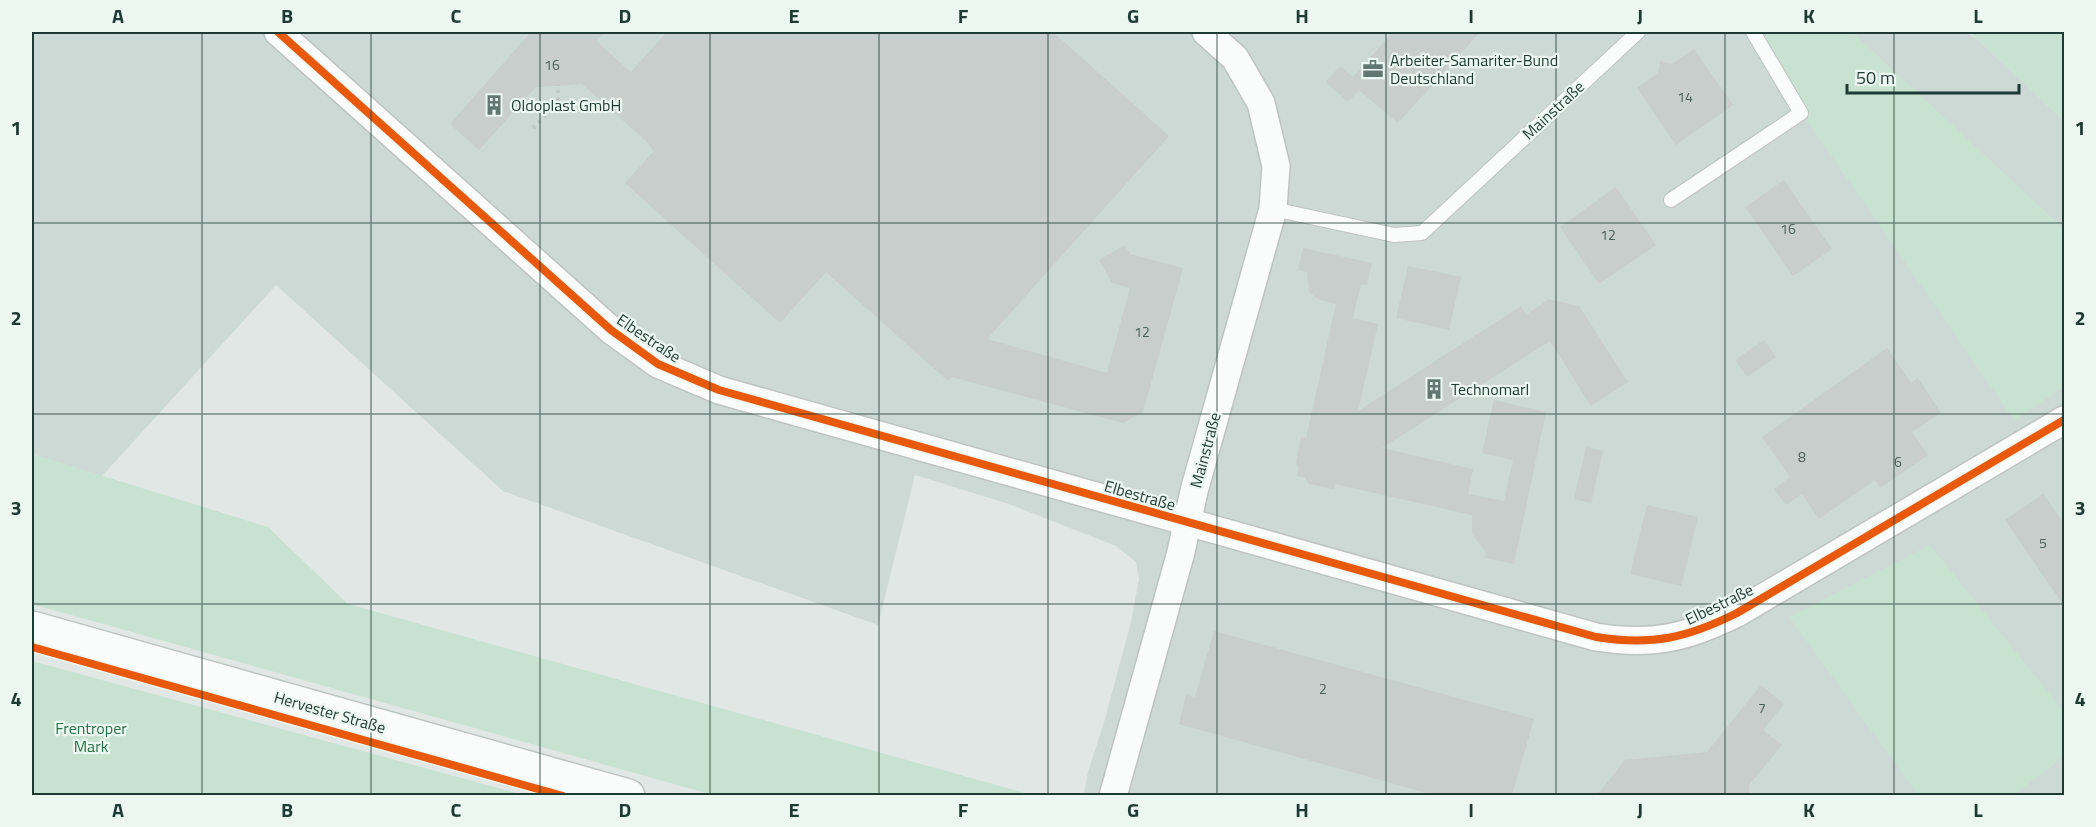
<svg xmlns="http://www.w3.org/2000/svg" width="2096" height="827" font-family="'Titillium Web',sans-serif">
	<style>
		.built { fill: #cdd9d4 }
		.green { fill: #c8e2d1 }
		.building { fill: #c7cecb }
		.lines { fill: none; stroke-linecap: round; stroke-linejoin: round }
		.lane-casing { stroke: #bdc4c1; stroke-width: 16 }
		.street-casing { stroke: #bdc4c1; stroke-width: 30 }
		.secondary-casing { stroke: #bcc5c2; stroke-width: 36 }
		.path { stroke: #bec7c5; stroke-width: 4; stroke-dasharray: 3 4.5; stroke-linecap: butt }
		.lane { stroke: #fafbfb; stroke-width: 14 }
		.street { stroke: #fafbfb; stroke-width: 27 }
		.secondary { stroke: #fafbfb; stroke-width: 33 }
		.cycleway-casing { stroke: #edf7f2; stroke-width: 11 }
		.cycleway { stroke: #e8590c; stroke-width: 8 }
		.grid { fill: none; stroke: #1e3a34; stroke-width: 1.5; stroke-opacity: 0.55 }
		.labels { text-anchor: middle; stroke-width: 4.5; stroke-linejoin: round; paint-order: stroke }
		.number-label { font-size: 14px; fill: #49605a }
		.poi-label { font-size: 16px; fill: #1e3a34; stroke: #edf7f2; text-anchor: start }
		.street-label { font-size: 16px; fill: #1e3a34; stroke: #edf7f2 }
		.park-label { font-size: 16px; fill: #267347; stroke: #edf7f2 }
		.neatline { fill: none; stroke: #1e3a34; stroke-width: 2 }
		.grid-label { font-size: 20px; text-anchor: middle; font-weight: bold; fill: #1e3a34 }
	</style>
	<rect width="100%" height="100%" fill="#e0e7e4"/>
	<polygon class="built" points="32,32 1964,32 1975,37 2064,121 2064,795 1084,795 1088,772 1105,719 1131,622 1139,579 1136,562 1116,546 1009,504 915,475 878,625 503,491 276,285 102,476 32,454"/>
	<g class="green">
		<polygon points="1746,32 1852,32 2064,229 2064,387 2014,420"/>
		<polygon points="1969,32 2064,32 2064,121 1975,37"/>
		<polygon points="32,454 268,527 348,604 1032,795 713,795 32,604"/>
		<polygon points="1930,545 2064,712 2064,756 2014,795 1918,795 1789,617"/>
		<polygon points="32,661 524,795 32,795"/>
	</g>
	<g class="building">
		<polygon points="531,32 605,32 596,41 631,72 667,32 1053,32 1169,136 987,339 1107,373 1130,288 1112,283 1099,260 1125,245 1130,254 1183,268 1143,412 1123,423 952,377 948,381 826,272 780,323 625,183 654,151 646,141 582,84 536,87 479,150 450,124"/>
		<polygon points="1393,32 1480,32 1398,123 1359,90 1348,102 1326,82 1340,66 1353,77"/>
		<polygon points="1694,49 1733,105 1676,145 1637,88 1658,73 1660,61 1672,64"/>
		<polygon points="1784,180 1832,249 1793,276 1745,207"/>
		<polygon points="1616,187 1656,245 1599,284 1560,227"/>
		<polygon points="1303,248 1372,263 1367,285 1361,284 1353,318 1378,324 1358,411 1521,306 1526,315 1549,299 1579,306 1628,382 1591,406 1550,341 1382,448 1473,469 1468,494 1504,501 1513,460 1482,453 1494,400 1546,412 1514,564 1485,558 1486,553 1472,534 1472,515 1335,484 1334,489 1309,484 1305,478 1297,476 1299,468 1296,462 1301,437 1306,438 1336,304 1318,299 1309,292 1307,272 1298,270"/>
		<polygon points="1408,266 1461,277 1449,330 1396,318"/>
		<polygon points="1764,340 1776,357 1747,377 1735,360"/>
		<polygon points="1887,348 1911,383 1918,378 1941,413 1912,432 1928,455 1880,488 1875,480 1819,519 1802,494 1786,505 1774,489 1790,477 1762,437"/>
		<polygon points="1586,447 1603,451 1591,503 1574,499"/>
		<polygon points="2043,494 2064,524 2064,606 2005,520"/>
		<polygon points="1647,505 1698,517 1681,586 1630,574"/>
		<polygon points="1214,631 1534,719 1512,795 1434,795 1179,724 1186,695 1195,697"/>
		<polygon points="1761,685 1784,704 1763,730 1782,745 1749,785 1750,795 1597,795 1625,760 1707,752"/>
	</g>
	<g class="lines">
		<g class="lane-casing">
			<g id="lane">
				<polyline points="1671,200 1801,113 1753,32"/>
				<polyline points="1273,209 1394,235 1422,233 1638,32"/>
			</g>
		</g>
		<g class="street-casing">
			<g id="street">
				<path d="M278,32l333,298 47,34 61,26 877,247c56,9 91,1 141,-24l327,-193"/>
				<polyline points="1113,796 1181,552 1194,491 1273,209 1276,166 1261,103 1235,58 1206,32"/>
			</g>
		</g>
		<g class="secondary-casing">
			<polyline id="secondary" points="32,628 628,796"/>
		</g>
		<polyline class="path" points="533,128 558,103 558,85"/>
		<use href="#lane" class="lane"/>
		<use href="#street" class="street"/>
		<use href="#secondary" class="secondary"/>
		<g class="cycleway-casing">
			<g id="cycleway">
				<path d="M278,32l333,298 47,34 61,26 877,247c56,9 91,1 141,-24l327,-193"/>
				<polyline points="32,647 563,796"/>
			</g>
		</g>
		<use href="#cycleway" class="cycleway"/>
	</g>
	<path class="grid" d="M202,32v764M371,32v764M540,32v764M710,32v764M879,32v764M1048,32v764M1217,32v764M1386,32v764M1556,32v764M1725,32v764M1894,32v764M32,223h2032M32,414h2032M32,604h2032"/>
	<defs>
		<g id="office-bare" transform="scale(1.62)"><path d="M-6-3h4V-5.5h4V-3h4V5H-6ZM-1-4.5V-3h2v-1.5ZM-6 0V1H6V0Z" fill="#627772" stroke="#edf7f2" stroke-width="2.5" paint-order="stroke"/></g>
		<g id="building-bare" transform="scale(1.62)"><path d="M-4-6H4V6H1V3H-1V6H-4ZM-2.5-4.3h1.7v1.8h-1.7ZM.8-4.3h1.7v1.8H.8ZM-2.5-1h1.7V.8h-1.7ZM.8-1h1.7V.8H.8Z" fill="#627772" stroke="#edf7f2" stroke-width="2.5" paint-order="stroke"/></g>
	</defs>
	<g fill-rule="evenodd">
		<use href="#office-bare" x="1373" y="69"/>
		<use href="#building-bare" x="494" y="105"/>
		<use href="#building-bare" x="1434" y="389"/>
	</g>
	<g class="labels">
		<g class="number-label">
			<text x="552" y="70">16</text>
			<text x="1685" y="102">14</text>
			<text x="1788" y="234">16</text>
			<text x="1608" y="240">12</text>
			<text x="1142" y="337">12</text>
			<text x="1802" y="462">8</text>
			<text x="1898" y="467">6</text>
			<text x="2043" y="548">5</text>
			<text x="1323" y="694">2</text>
			<text x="1762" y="713">7</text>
		</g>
		<g class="poi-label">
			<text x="1390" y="66">Arbeiter-Samariter-Bund<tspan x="1390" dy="18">Deutschland</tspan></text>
			<text x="511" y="111">Oldoplast GmbH</text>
			<text x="1451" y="395">Technomarl</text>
		</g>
		<g class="street-label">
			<text transform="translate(1553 110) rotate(-43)" y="6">Mainstraße</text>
			<text transform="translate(649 338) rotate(34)" y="6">Elbestraße</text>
			<text transform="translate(1205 450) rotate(-75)" y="6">Mainstraße</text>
			<text transform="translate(1140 495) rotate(16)" y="6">Elbestraße</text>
			<text transform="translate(1719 604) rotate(-26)" y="6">Elbestraße</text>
			<text transform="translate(330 712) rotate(16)" y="6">Hervester Straße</text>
		</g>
		<g class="park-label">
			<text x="91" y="734">Frentroper<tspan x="91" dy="18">Mark</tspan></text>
		</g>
	</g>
	<rect width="2096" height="827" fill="none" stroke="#edf7f2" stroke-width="66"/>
	<path d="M1847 84v9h172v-9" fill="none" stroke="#1e3a34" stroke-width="3"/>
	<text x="1856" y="84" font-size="18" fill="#1e3a34" stroke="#edf7f2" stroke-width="4.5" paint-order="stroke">50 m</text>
	<rect x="33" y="33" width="2030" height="761" class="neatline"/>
	<g class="grid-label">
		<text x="118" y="23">A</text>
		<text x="287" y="23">B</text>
		<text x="456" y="23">C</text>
		<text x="625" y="23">D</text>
		<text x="794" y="23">E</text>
		<text x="963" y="23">F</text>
		<text x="1133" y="23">G</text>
		<text x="1302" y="23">H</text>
		<text x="1471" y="23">I</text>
		<text x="1640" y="23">J</text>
		<text x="1809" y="23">K</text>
		<text x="1978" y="23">L</text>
		<text x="16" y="135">1</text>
		<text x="2080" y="135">1</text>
		<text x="16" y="325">2</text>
		<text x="2080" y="325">2</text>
		<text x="16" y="515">3</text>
		<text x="2080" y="515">3</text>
		<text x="16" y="706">4</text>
		<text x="2080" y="706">4</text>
		<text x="118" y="817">A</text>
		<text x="287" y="817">B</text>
		<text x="456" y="817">C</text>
		<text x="625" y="817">D</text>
		<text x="794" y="817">E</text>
		<text x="963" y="817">F</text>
		<text x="1133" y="817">G</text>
		<text x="1302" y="817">H</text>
		<text x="1471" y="817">I</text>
		<text x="1640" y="817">J</text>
		<text x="1809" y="817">K</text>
		<text x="1978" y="817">L</text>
	</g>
</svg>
